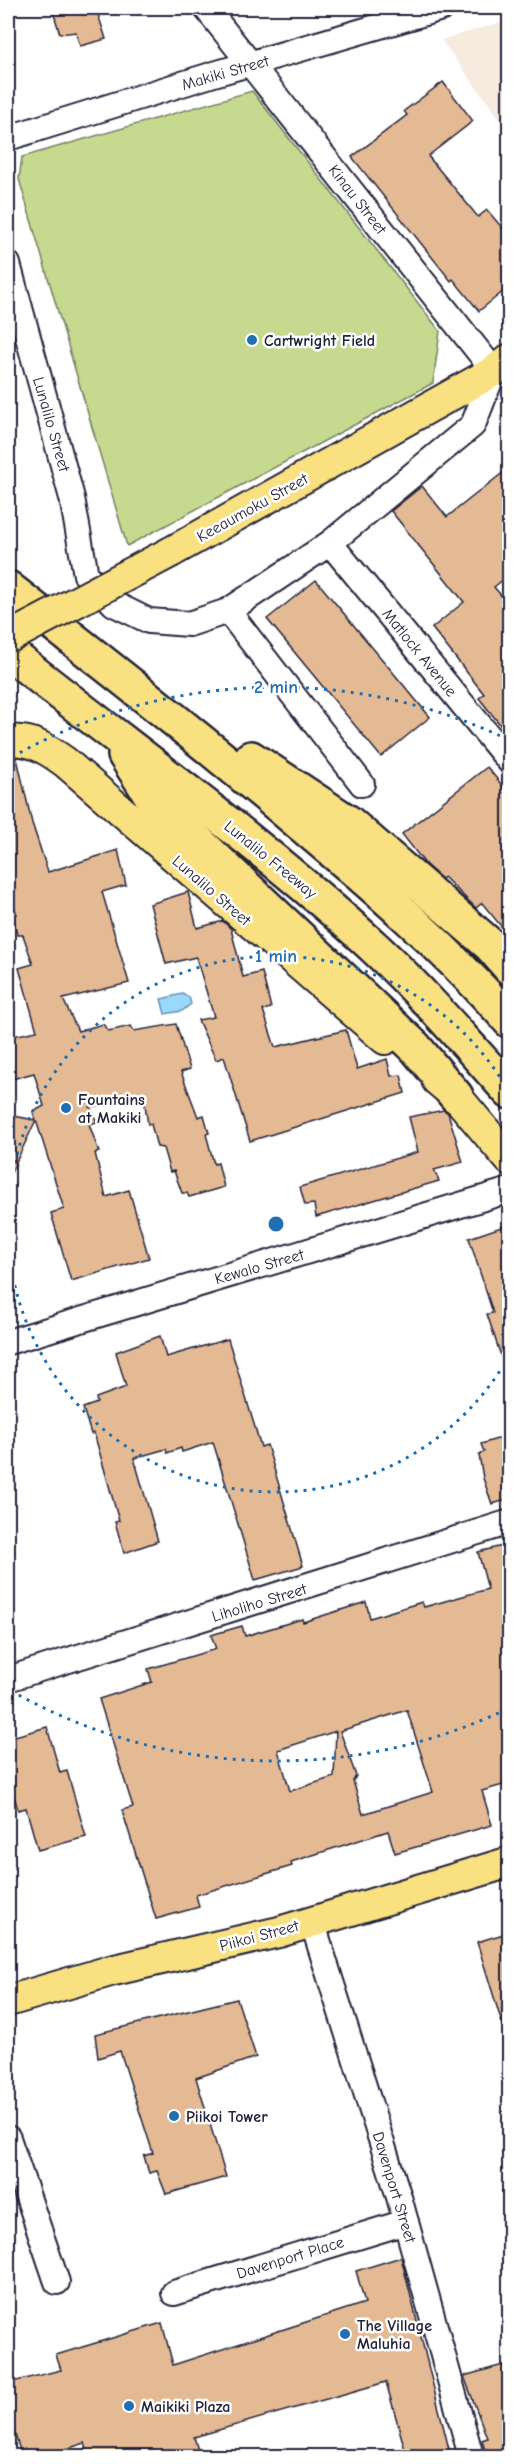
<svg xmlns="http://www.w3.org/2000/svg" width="517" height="2464" font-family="'Comic Neue',sans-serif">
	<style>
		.built { fill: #f7eadf }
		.green { fill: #c6da8f; stroke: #747e65; stroke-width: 1.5 }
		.water { fill: #9ad9fb; stroke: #6a90ae; stroke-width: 1.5 }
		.building { fill: #e4ba95; stroke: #22223b; stroke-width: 1.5; fill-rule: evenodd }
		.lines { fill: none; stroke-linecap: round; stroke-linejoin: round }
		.minor-casing { stroke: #22223b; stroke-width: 28 }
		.major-casing { stroke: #22223b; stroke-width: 34 }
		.highway-casing { stroke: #22223b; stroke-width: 38 }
		.minor { stroke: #fff; stroke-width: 24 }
		.major { stroke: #f9e181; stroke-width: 30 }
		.highway { stroke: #f9e181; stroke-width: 33 }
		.major-bridge-casing { stroke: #22223b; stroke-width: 34; stroke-linecap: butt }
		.major-bridge { stroke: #f9e181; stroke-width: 30 }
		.ring { fill: none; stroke: #1f6fb2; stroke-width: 3; stroke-dasharray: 3 6 }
		.poi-dot { fill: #1f6fb2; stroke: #fff; stroke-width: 2 }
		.labels { text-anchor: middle; stroke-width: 5; stroke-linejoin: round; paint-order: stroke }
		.street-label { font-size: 16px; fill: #22223b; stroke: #fff }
		.poi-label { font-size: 16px; font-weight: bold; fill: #22223b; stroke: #fff; text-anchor: start }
		.centre { fill: #1f6fb2; stroke: #fff; stroke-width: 3 }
		.ring-label { font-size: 18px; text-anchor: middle; font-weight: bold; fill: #1f6fb2; stroke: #fff; stroke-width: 5; stroke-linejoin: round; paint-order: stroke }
	</style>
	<rect width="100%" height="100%" fill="#fff"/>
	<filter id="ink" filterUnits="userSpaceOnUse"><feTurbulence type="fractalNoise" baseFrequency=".0167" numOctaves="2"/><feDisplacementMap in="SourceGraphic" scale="12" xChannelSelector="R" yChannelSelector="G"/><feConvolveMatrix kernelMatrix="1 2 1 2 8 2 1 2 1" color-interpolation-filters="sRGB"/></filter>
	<g filter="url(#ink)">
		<polygon class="built" points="509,20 510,20 509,131 441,40"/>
		<polygon class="green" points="252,91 440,331 433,383 127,546 19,179 22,157"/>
		<polygon class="water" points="182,994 189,997 191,1004 182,1011 165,1014 161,999"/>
		<g class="building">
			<polygon points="52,8 96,8 106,39 80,46 76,32 60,34"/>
			<polygon points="443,82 473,121 428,156 478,217 487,210 510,237 510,286 479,311 453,279 451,281 352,157 407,115 404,111"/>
			<polygon points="510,467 510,574 494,587 510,606 510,737 479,698 484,694 432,628 464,602 391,511 422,486 447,517"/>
			<polygon points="316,580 430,717 381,757 267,619"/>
			<polygon points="8,758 17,758 32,823 48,872 118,850 126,885 102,892 129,983 63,999 78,1031 103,1024 108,1031 131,1026 134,1031 176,1024 190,1069 181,1072 198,1117 204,1115 209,1133 206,1134 214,1164 218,1163 224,1187 189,1197 187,1193 182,1193 174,1171 170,1172 163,1148 157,1147 151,1124 148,1125 144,1098 90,1107 97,1122 89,1124 99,1152 95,1153 106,1197 129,1190 149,1258 71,1281 51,1213 64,1209 36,1120 8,1179 8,1115 35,1120 33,1112 44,1106 34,1073 12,1079 8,1064 8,1037 37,1031 19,968 33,964 23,935 17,935 13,915 17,914 8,893"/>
			<polygon points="487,767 510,795 510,937 482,903 476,908 444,877 442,879 426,865 402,834"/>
			<polygon points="188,892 197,928 223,921 231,929 243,977 262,972 271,1008 263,1010 275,1047 346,1030 357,1069 387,1059 391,1076 401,1075 405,1093 250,1141 224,1057 216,1060 198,1020 214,1017 196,957 166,964 150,904"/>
			<polygon points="444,1110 448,1113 463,1162 434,1170 439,1181 316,1217 314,1204 305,1205 300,1187 418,1152 409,1117"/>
			<polygon points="510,1224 510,1370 506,1371 487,1314 493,1313 469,1238"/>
			<polygon points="160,1336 166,1357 228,1339 261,1447 267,1445 303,1566 255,1580 213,1442 182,1452 181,1448 167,1453 166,1449 134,1458 158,1541 124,1553 115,1522 119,1521 94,1433 91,1434 83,1408 97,1403 96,1398 126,1387 116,1352"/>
			<polygon points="510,1435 510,1499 492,1504 483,1478 479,1455 484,1452 481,1444"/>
			<path d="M510,1544v239l-28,8 10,34 -97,28 -7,-22 -97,31 1,4 -96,29 3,12 -43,12 -34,-109 11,-3 -34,-108 53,-17 -4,-13 68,-20 -5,-14 31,-9 3,10 57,-17 1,3 63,-20 4,16 52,-16 2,5 64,-18 -10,-37zM407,1710l26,82 -70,22 -10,-33 3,-5 -16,-45zM336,1731l-2,46 -44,14 -12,-41z"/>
			<polygon points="47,1727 60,1773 67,1771 86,1837 38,1850 26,1808 18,1810 8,1774 8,1738"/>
			<polygon points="510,1932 510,2033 505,2033 477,1942"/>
			<polygon points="237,1999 256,2057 196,2078 226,2177 166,2194 157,2171 149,2173 144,2156 153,2153 120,2051 98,2058 95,2034"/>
			<polygon points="401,2257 451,2457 407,2457 386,2382 194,2437 200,2457 89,2457 85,2443 42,2457 22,2457 8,2412 8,2383 61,2370 56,2355 162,2323 173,2365 365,2303 356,2271"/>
			<polygon points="510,2363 510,2457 487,2457 482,2440 487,2438 464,2376"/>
		</g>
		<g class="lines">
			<g class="minor-casing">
				<g id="minor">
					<polyline points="8,138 214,74 442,8"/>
					<polyline points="8,264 72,498 86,575 114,604 149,621 189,624 228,611 330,543 473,425 494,371 206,8"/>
					<polyline points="330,543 510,762"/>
					<polyline points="228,611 362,784"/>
					<polyline points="8,1342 510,1190"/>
					<polyline points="8,1679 510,1522"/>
					<polyline points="312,1921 399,2197 471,2456"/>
					<polyline points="8,2138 57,2282"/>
					<polyline points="174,2293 406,2222"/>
				</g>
			</g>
			<g class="major-casing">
				<g id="major">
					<polyline points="171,552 494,371 510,359"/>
					<path d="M8,741c22,-3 39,8 57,21l320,277"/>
					<polyline points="437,1080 456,1096 510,1160"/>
					<polyline points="8,2001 110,1971 279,1932 510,1862"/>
				</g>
			</g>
			<g class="highway-casing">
				<g id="highway">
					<path d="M8,588c98,77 195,153 290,234 74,62 148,126 212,199"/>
					<path d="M8,652c123,98 252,190 368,297 48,45 90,94 134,143"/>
					<polyline points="125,755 154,800 415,1047 456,1096"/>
					<polyline points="251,758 348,822 490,945 510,968"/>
				</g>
			</g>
			<use href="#minor" class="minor"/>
			<use href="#major" class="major"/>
			<use href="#highway" class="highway"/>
			<g class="major-bridge-casing">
				<polyline id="major-bridge" points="8,638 171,552"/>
			</g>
			<use href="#major-bridge" class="major-bridge"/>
		</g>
	</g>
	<g class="ring">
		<path d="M509 1356A268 268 0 1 1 509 1092"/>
		<path d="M507 1709A537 537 0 0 1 8 1689M12 757A537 537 0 0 1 507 739"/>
	</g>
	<g class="poi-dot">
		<circle cx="252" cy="340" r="6"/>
		<circle cx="66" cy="1108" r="6"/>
		<circle cx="174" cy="2116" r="6"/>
		<circle cx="345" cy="2334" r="6"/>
		<circle cx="129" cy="2406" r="6"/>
	</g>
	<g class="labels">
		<g class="street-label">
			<text transform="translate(225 72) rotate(-16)" y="6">Makiki Street</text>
			<text transform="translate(358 199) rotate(52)" y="6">Kinau Street</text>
			<text transform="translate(52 424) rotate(74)" y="6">Lunalilo Street</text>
			<text transform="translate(252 507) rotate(-29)" y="6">Keeaumoku Street</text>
			<text transform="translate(420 652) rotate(51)" y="6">Matlock Avenue</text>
			<text transform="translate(271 859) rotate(39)" y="6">Lunalilo Freeway</text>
			<text transform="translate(212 890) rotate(41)" y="6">Lunalilo Street</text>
			<text transform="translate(259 1266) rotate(-16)" y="6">Kewalo Street</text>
			<text transform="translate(259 1602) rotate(-17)" y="6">Liholiho Street</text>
			<text transform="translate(259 1935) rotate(-15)" y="6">Piikoi Street</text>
			<text transform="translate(395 2187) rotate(73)" y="6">Davenport Street</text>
			<text transform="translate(290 2257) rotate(-17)" y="6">Davenport Place</text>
		</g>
		<g class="poi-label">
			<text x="264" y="346">Cartwright Field</text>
			<text x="78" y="1105">Fountains<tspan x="78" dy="18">at Makiki</tspan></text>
			<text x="186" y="2122">Piikoi Tower</text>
			<text x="357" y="2331">The Village<tspan x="357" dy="18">Maluhia</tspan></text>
			<text x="141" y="2412">Maikiki Plaza</text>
		</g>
	</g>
	<circle cx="276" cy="1224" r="9" class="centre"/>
	<g class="ring-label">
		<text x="276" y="693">2 min</text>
		<text x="276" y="962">1 min</text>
	</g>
	<rect width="517" height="2464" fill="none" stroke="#fff" stroke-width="30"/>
	<rect x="15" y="15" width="487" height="2434" fill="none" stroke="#22223b" stroke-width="2" filter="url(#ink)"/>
</svg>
